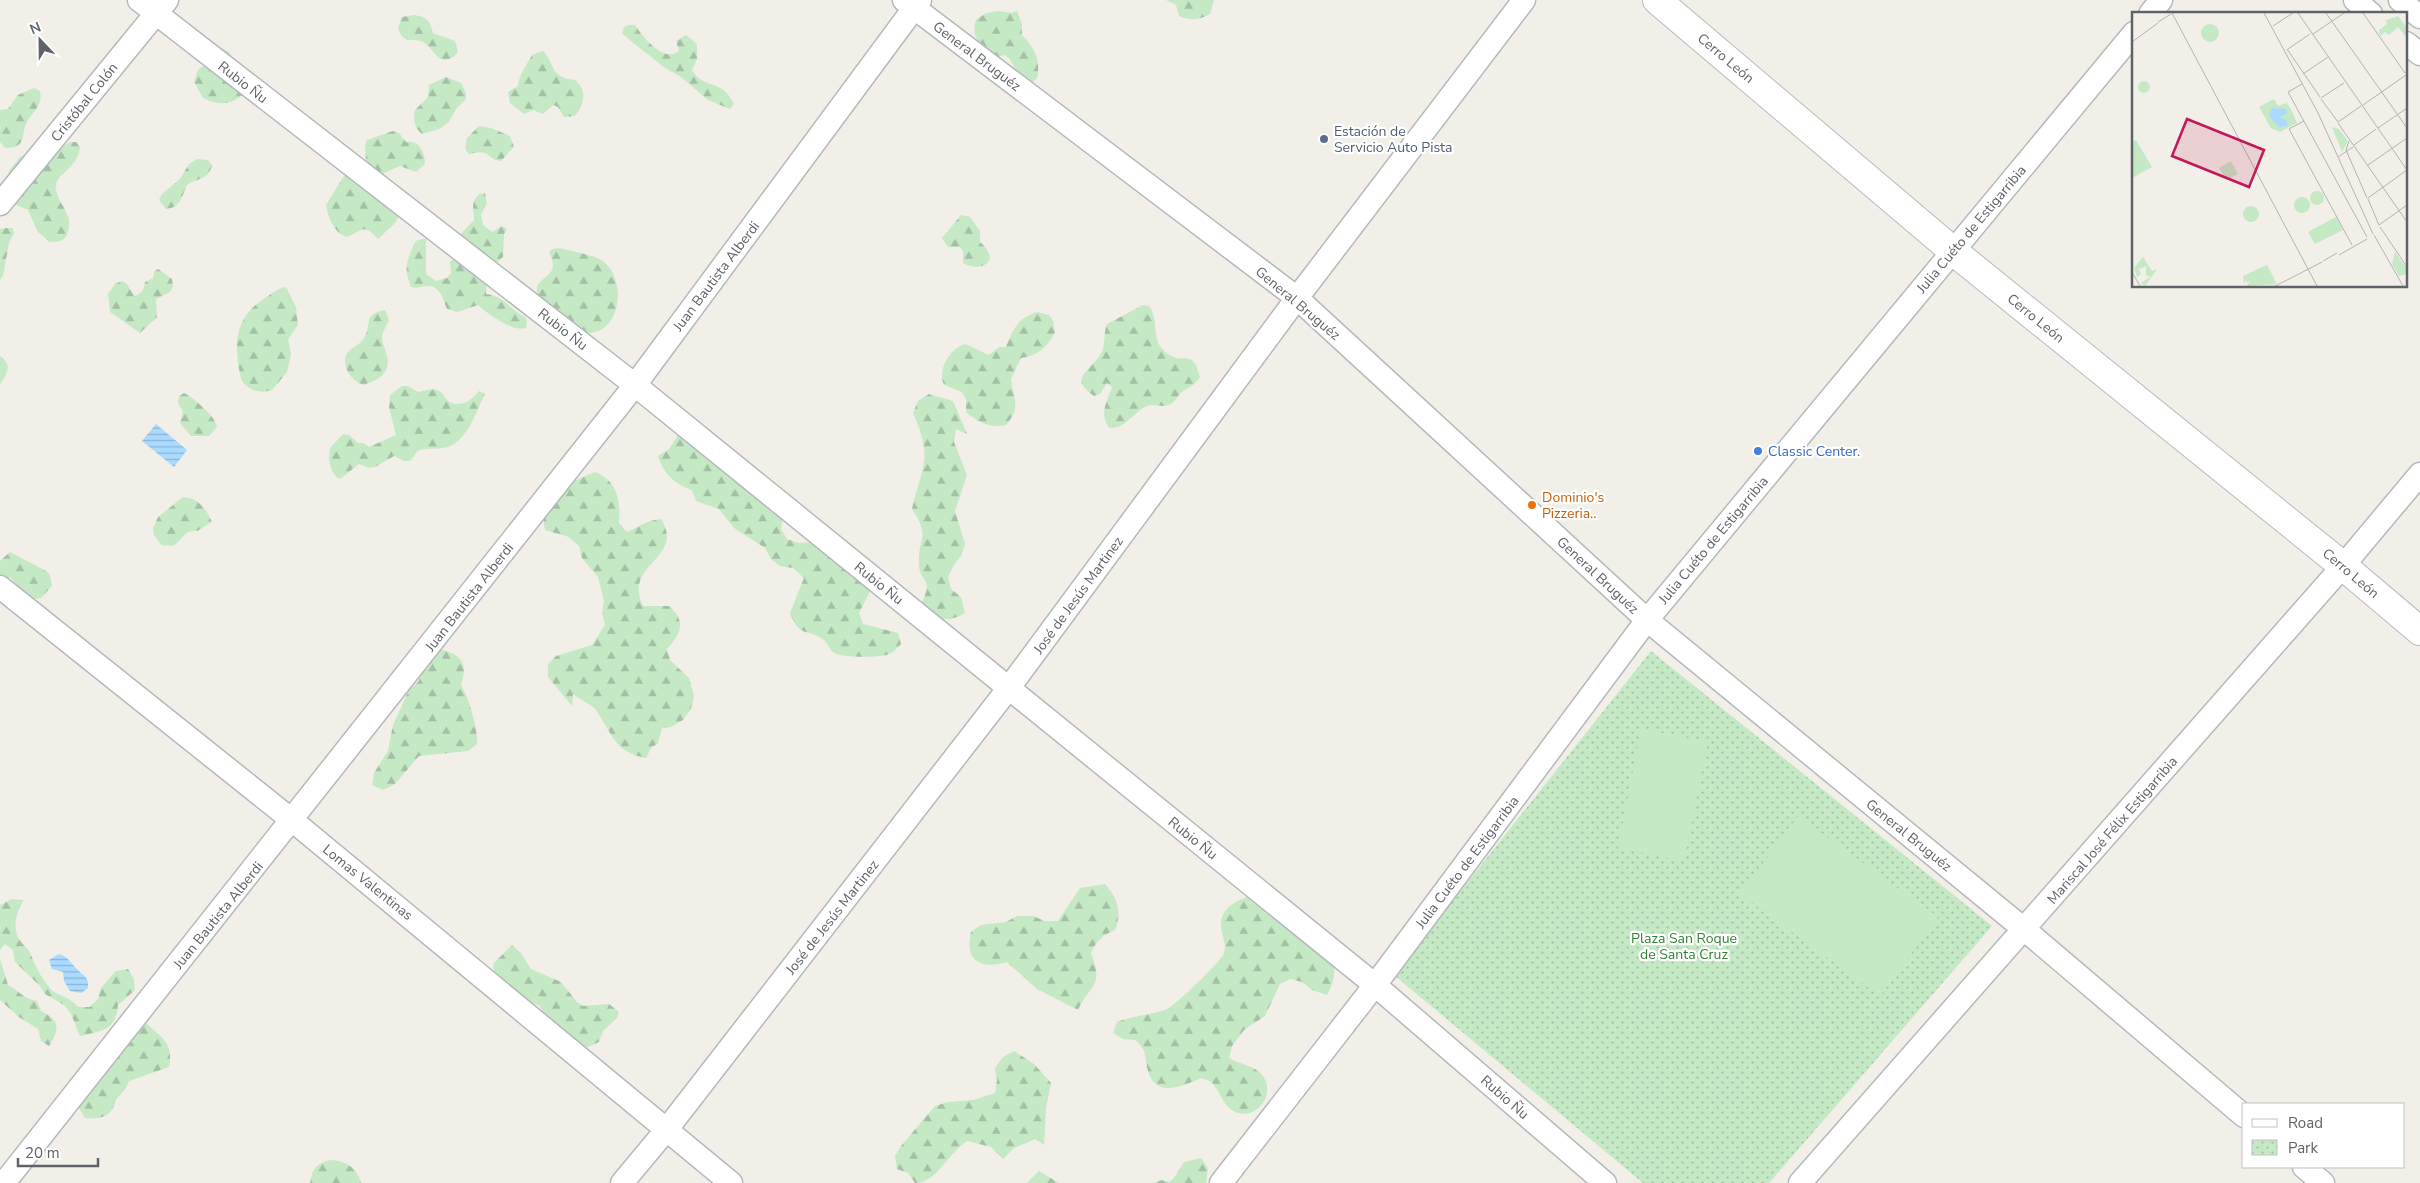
<svg xmlns="http://www.w3.org/2000/svg" width="2420" height="1183" font-family="'Nunito Sans',sans-serif">
	<style>
		.forest { fill: url(#forest-firs) }
		.park { fill: url(#park-dots) }
		.garden { fill: #c5e8c5 }
		.water { fill: url(#water-rules) }
		.lines { fill: none; stroke-linecap: round; stroke-linejoin: round }
		.street-casing { stroke: #b5b8bc; stroke-width: 25 }
		.secondary-casing { stroke: #b6babf; stroke-width: 30 }
		.street { stroke: #fff; stroke-width: 22 }
		.secondary { stroke: #fff; stroke-width: 28 }
		.service-dot { fill: #5c6f8a; stroke: #fff; stroke-width: 2 }
		.shop-dot { fill: #3f7fe0; stroke: #fff; stroke-width: 2 }
		.food-dot { fill: #e8710a; stroke: #fff; stroke-width: 2 }
		.labels { text-anchor: middle; stroke-width: 4.5; stroke-linejoin: round; paint-order: stroke }
		.street-label { font-size: 14px; fill: #5f6368; stroke: #fff }
		.service-label { font-size: 14px; fill: #4e5e75; stroke: #fff; text-anchor: start }
		.shop-label { font-size: 14px; fill: #366cbe; stroke: #fff; text-anchor: start }
		.food-label { font-size: 14px; fill: #c56008; stroke: #fff; text-anchor: start }
		.park-label { font-size: 14px; fill: #348238; stroke: #fff }
		.inset-road { fill: none; stroke: #b3b3b1; stroke-width: 1 }
		.view { fill: #c2185b; fill-opacity: 0.15; stroke: #c2185b; stroke-width: 2.5 }
		.inset-edge { fill: none; stroke: #5f6368; stroke-width: 2.5 }
	</style>
	<defs>
		<pattern id="forest-firs" width="22" height="20" patternUnits="userSpaceOnUse" patternTransform="scale(1.25)"><rect width="22" height="20" fill="#c5e8c5"/><path d="M5 1l3.5 6h-7zM16 11l3.5 6h-7z" fill="#a3c0a4"/></pattern>
		<pattern id="park-dots" width="8" height="8" patternUnits="userSpaceOnUse" patternTransform="scale(1.25)"><rect width="8" height="8" fill="#c5e8c5"/><path d="M2 2h.1M6 6h.1" fill="none" stroke="#a3c0a4" stroke-width="1.8" stroke-linecap="round"/></pattern>
		<pattern id="water-rules" width="6" height="5" patternUnits="userSpaceOnUse" patternTransform="scale(1.25)"><rect width="6" height="5" fill="#aadaff"/><path d="M0 2.5h6" fill="none" stroke="#8eb4d2"/></pattern>
	</defs>
	<rect width="100%" height="100%" fill="#f1efe8"/>
	<g class="forest">
		<path d="M1166,0h48l-4,14c-11,6 -19,7 -31,2l-3,-11z"/>
		<path d="M999,11l12,2 6,-2 5,13v11c13,13 19,26 15,43l-5,5 -14,-10 -9,-15 -5,-3 -9,3c-13,-11 -25,-20 -19,-38l10,-7z"/>
		<path d="M414,15c13,2 16,5 19,18l22,8 3,11c-5,7 -9,8 -18,7 -5,-5 -11,-13 -17,-17 -12,-6 -18,5 -25,-14l4,-11z"/>
		<path d="M629,25h6c7,11 29,39 44,26l-3,-10 10,-6 9,7 2,4v13l-5,11c11,20 29,7 42,34l-4,5 -22,-9 -27,-23 -16,-9 -39,-31 -4,-4 2,-6z"/>
		<path d="M220,47l10,6 2,11 11,30c-12,11 -24,12 -40,4l-9,-16 4,-12c10,-6 13,-17 22,-23z"/>
		<path d="M543,51c13,13 5,26 32,29 13,11 9,24 0,36l-11,1 -6,-10 -5,-2 -10,9 -10,-4 -9,4 -14,-11 -2,-11 10,-6c0,-9 9,-22 14,-31z"/>
		<path d="M446,77l15,6 5,10v6l-10,10 -7,13 -10,7 -17,5c-8,-6 -9,-15 -7,-24l13,-13 1,-12z"/>
		<path d="M34,88l6,3c3,15 -7,20 -13,31 -7,13 1,26 -22,26l-5,-6v-32l8,-1 10,-14z"/>
		<path d="M479,126l12,2 19,8 4,11 -13,14c-16,-2 -9,-13 -32,-7l-4,-5 2,-11z"/>
		<path d="M393,131l6,2 7,9c13,-2 19,10 19,22l-9,8 -16,-6 -16,7 -1,4 18,36 -6,10 -17,16 -8,-8 -7,-2 -16,8c-13,-4 -19,-20 -21,-32l18,-29 20,-9 2,-6 -1,-16 2,-5z"/>
		<path d="M71,142h5l4,5c-2,21 -24,27 -24,39 -1,18 20,26 11,49 -4,7 -10,7 -17,7l-12,-10 -10,-22 -14,-6 -8,-21 3,-12 11,-14 10,-5 23,5 12,-12z"/>
		<path d="M197,159l11,1 4,5c-3,15 -15,13 -25,20 -6,13 -6,22 -21,24l-7,-9 3,-6 18,-15 9,-15z"/>
		<path d="M485,193l2,11 -6,10 2,11 9,7 10,-6 5,3 -3,5 -1,23 -16,14 -1,23c21,3 22,15 39,23l2,5 -1,6c-14,4 -38,-14 -48,-23l-21,7 -10,-3c-4,-10 -6,-23 -20,-23 -6,0 -10,3 -16,1 -6,-17 -6,-21 1,-38 3,-8 4,-10 14,-10v35l10,7 11,-3 4,-5 -1,-11 4,-4 3,-20 17,-18c0,-11 -4,-17 5,-26z"/>
		<path d="M961,215l9,2 10,14v11c23,20 0,31 -17,21v-12l-3,-4h-12l-6,-9z"/>
		<polygon points="6,228 13,228 14,233 9,243 3,276 0,280 0,229"/>
		<path d="M559,248c9,2 38,8 44,13 19,15 20,50 2,66 -7,6 -17,6 -25,8l-43,-38v-11c11,-15 22,-12 12,-34l4,-3z"/>
		<path d="M158,269l14,10 1,8 -3,5 -14,7 1,18 -17,16 -30,-21 -2,-18 7,-10 7,-3 5,3 7,12c8,-2 10,-6 11,-14l8,-4 1,-6z"/>
		<path d="M286,287l10,20 2,18 -10,14 3,16 -4,17 -15,18c-12,4 -24,1 -31,-11 -7,-34 -8,-61 24,-81 8,-5 12,-9 21,-11z"/>
		<path d="M1143,305l6,1c13,19 -3,36 24,51 7,3 12,0 19,3l4,5 4,12c-5,8 -11,10 -18,15 -4,3 -6,9 -11,12 -9,5 -17,-2 -26,3 -13,7 -20,22 -36,21 -10,-16 -2,-25 3,-41l-5,-4 -7,11 -6,2c-26,-18 -5,-24 7,-42 5,-8 2,-21 6,-30z"/>
		<path d="M385,310l4,10c-2,6 -7,11 -7,18 0,5 3,9 4,15 7,19 -7,27 -23,32 -12,-5 -19,-15 -18,-28 5,-11 15,-11 19,-19 9,-14 -3,-23 21,-28z"/>
		<path d="M1037,312l12,3 4,5 2,12c-7,15 -18,24 -34,26l-10,21c2,20 11,27 -5,46 -14,4 -29,-3 -40,-13v-13l-4,-7 -18,-7c-7,-15 6,-37 21,-41l24,11 10,-8h7c7,-18 12,-29 31,-35z"/>
		<path d="M0,356c13,9 7,18 0,28z"/>
		<path d="M402,386h6l10,6c6,-1 14,-4 19,-2 6,2 7,8 11,11 12,8 24,-1 31,-10l6,3c-9,17 -14,38 -31,50 -11,7 -23,3 -34,6 -5,2 -6,8 -10,11h-6l-10,-5 -19,11 -6,1 -10,-4 -19,15c-10,-5 -12,-20 -10,-31l13,-14 6,1 9,8h5l6,4 27,-12 -7,-28 1,-12z"/>
		<path d="M184,393c9,4 32,24 33,34l-8,9h-18l-11,-13 3,-11 -5,-10 1,-6z"/>
		<path d="M929,394l24,7 14,33 -11,-5 -2,13 13,33 -12,36 10,33 -4,12 -8,10 -5,11 3,12 10,8 4,16c-18,11 -31,7 -43,-11 12,-24 -2,-20 -3,-36 -2,-29 13,-27 -7,-57 11,-45 21,-50 1,-96l5,-12z"/>
		<path d="M683,427l100,90 -2,12 6,10 12,4 13,-1 51,38 7,11 -11,22 4,11 35,9 3,11c-4,4 -7,8 -12,10 -9,4 -49,4 -56,-2 -4,-3 -5,-9 -9,-12 -18,-13 -24,-1 -34,-27l14,-35 -11,-10 -13,-2 -9,-7 -6,-11 -31,-20 -15,-19 -23,-8 -4,-11c-17,-5 -29,-17 -34,-34l11,-7z"/>
		<path d="M595,472c22,8 26,29 24,51l8,9c12,-5 20,-12 34,-13 25,40 -39,44 -18,87h26c17,15 13,26 -2,43l3,11 19,18 5,18 -3,13 -8,11 -12,7 -9,1 -4,15 -7,5 -5,10c-32,-6 -34,-25 -50,-48 -5,-6 -16,-10 -23,-16l-1,12 -24,-29v-13l8,-8 36,-11 13,-20 -3,-12 2,-12 -6,-24 -16,-19 -3,-12 -10,-9 -24,-7 -2,-13 19,-31z"/>
		<path d="M183,497c16,1 23,12 29,25l-15,9c-13,-2 -14,9 -24,15l-11,-1 -8,-10 -1,-6 5,-12z"/>
		<polygon points="10,552 46,571 50,575 52,586 41,598 30,600 11,578 0,576 0,561"/>
		<path d="M439,649c21,5 30,13 22,36 8,14 17,43 16,59l-9,7 -49,5 -24,28 -12,6 -11,-5 2,-12 14,-22 5,-26 16,-35 9,-8 11,-24z"/>
		<path d="M1105,884c13,14 17,29 10,46 -12,5 -19,11 -24,23 13,34 0,30 -13,57l-41,-21 -30,-27c-26,8 -43,-1 -36,-30l10,-7 25,-3 11,-6h16l12,5h13l22,-33z"/>
		<path d="M1260,892l74,69c1,14 0,22 -7,34l-15,-5 -10,-8 -12,-3 -10,5 -15,32 -21,14 -12,16 -3,12c10,6 27,8 34,18 13,18 -6,45 -28,36 -13,-7 -15,-22 -24,-30 -2,-2 -8,-3 -10,-4 -18,8 -45,21 -53,-7 -4,-15 0,-20 -13,-31l-12,-1 -10,-6 4,-11c16,-6 32,-7 48,-12 8,-2 54,-47 58,-55 4,-8 1,-13 -1,-22 -6,-27 17,-33 38,-41z"/>
		<path d="M12,899l12,1c-8,12 -13,29 -3,42 3,4 6,5 8,9 6,13 11,26 21,37 7,9 18,7 28,19h12l8,-8 3,-11 15,-17 12,-2 6,10 1,11 -17,15c-2,26 -17,26 -38,31l-9,-22 -7,-9 -19,-11 -6,-9 -24,-23 -2,-12 -8,-6 -5,6v-45z"/>
		<polygon points="512,945 521,953 531,969 561,982 577,1002 583,1006 609,1004 619,1012 617,1018 603,1031 599,1042 588,1047 583,1047 549,1021 539,1005 522,1000 515,990 495,976 493,964"/>
		<path d="M0,959l8,26c11,6 16,14 29,16l4,10c19,9 19,18 8,35l-8,-5 -3,-12 -19,-12 -19,-17z"/>
		<path d="M143,1020c15,16 32,21 26,47l-40,14c-3,8 -5,10 -11,16 -3,3 -3,7 -5,11 -6,11 -17,11 -28,10l-6,-10 4,-12z"/>
		<path d="M1014,1051l20,13 17,19 -5,25 -2,37 -8,-6 -22,9 -11,11 -12,-12 -24,-6c-19,12 -30,42 -52,42l-7,-10 -11,-4 -2,-13 6,-10 34,-40 13,-4 25,-2 22,-7 2,-13 -2,-12 8,-11z"/>
		<polygon points="1201,1158 1208,1168 1206,1183 1154,1183 1162,1180 1169,1182 1174,1178 1184,1162"/>
		<path d="M330,1160c15,1 27,7 31,23h-51c2,-14 6,-19 20,-23z"/>
		<polygon points="1039,1171 1059,1183 1027,1183"/>
	</g>
	<polygon class="park" points="1651,651 1992,926 1769,1183 1643,1183 1394,975"/>
	<g class="garden">
		<polygon points="1641,729 1708,742 1684,861 1618,848"/>
		<polygon points="1798,816 1938,917 1880,996 1740,894"/>
	</g>
	<g class="water">
		<polygon points="156,424 187,450 174,467 142,441"/>
		<path d="M59,954c10,3 11,9 18,15 7,8 12,7 11,19l-7,5 -11,-2 -6,-10 -1,-9 -11,-3 -3,-9z"/>
	</g>
	<g class="lines">
		<g class="street-casing">
			<g id="street">
				<polyline points="139,0 635,385 1375,985 1605,1183"/>
				<polyline points="904,0 1297,298 1647,620 2025,930 2244,1116"/>
				<polyline points="2355,0 2371,14"/>
				<polyline points="2400,0 2420,17"/>
				<polyline points="2150,14 2161,0"/>
				<polyline points="2406,43 2420,54"/>
				<polyline points="0,204 167,0"/>
				<polyline points="0,587 293,821 731,1183"/>
				<polyline points="2304,1167 2323,1183"/>
				<polyline points="4,1183 635,385 920,0"/>
				<polyline points="622,1183 667,1129 1008,689 1297,298 1524,0"/>
				<polyline points="1221,1183 1375,985 1647,620 2134,33"/>
				<polyline points="1800,1183 2343,566 2420,474"/>
			</g>
		</g>
		<g class="secondary-casing">
			<polyline id="secondary" points="1657,0 1953,251 2343,566 2420,631"/>
		</g>
		<use href="#street" class="street"/>
		<use href="#secondary" class="secondary"/>
	</g>
	<circle class="service-dot" cx="1324" cy="139" r="5"/>
	<circle class="shop-dot" cx="1758" cy="451" r="5"/>
	<circle class="food-dot" cx="1532" cy="505" r="5"/>
	<g class="labels">
		<g class="street-label">
			<text transform="translate(977 56) rotate(37)" y="5">General Bruguéz</text>
			<text transform="translate(1726 58) rotate(40)" y="5">Cerro León</text>
			<text transform="translate(243 82) rotate(38)" y="5">Rubio Ñu</text>
			<text transform="translate(84 102) rotate(-51)" y="5">Cristóbal Colón</text>
			<text transform="translate(1971 229) rotate(-50)" y="5">Julia Cuéto de Estigarribia</text>
			<text transform="translate(716 276) rotate(-53)" y="5">Juan Bautista Alberdi</text>
			<text transform="translate(1298 303) rotate(40)" y="5">General Bruguéz</text>
			<text transform="translate(2036 318) rotate(39)" y="5">Cerro León</text>
			<text transform="translate(563 329) rotate(38)" y="5">Rubio Ñu</text>
			<text transform="translate(1713 540) rotate(-50)" y="5">Julia Cuéto de Estigarribia</text>
			<text transform="translate(2351 573) rotate(40)" y="5">Cerro León</text>
			<text transform="translate(1598 575) rotate(43)" y="5">General Bruguéz</text>
			<text transform="translate(879 583) rotate(39)" y="5">Rubio Ñu</text>
			<text transform="translate(1078 595) rotate(-54)" y="5">José de Jesús Martinez</text>
			<text transform="translate(469 597) rotate(-52)" y="5">Juan Bautista Alberdi</text>
			<text transform="translate(2112 830) rotate(-49)" y="5">Mariscal José Félix Estigarribia</text>
			<text transform="translate(1909 835) rotate(39)" y="5">General Bruguéz</text>
			<text transform="translate(1193 838) rotate(39)" y="5">Rubio Ñu</text>
			<text transform="translate(1467 862) rotate(-53)" y="5">Julia Cuéto de Estigarribia</text>
			<text transform="translate(368 882) rotate(39)" y="5">Lomas Valentinas</text>
			<text transform="translate(218 915) rotate(-51)" y="5">Juan Bautista Alberdi</text>
			<text transform="translate(832 917) rotate(-52)" y="5">José de Jesús Martinez</text>
			<text transform="translate(1505 1097) rotate(41)" y="5">Rubio Ñu</text>
		</g>
		<g class="service-label">
			<text x="1334" y="136">Estación de<tspan x="1334" dy="16">Servicio Auto Pista</tspan></text>
		</g>
		<g class="shop-label">
			<text x="1768" y="456">Classic Center.</text>
		</g>
		<g class="food-label">
			<text x="1542" y="502">Dominio's<tspan x="1542" dy="16">Pizzeria..</tspan></text>
		</g>
		<g class="park-label">
			<text x="1684" y="943">Plaza San Roque<tspan x="1684" dy="16">de Santa Cruz</tspan></text>
		</g>
	</g>
	<g transform="translate(2132 12)">
		<rect width="275" height="275" fill="#f1efe8"/>
		<path d="M263,240l12,17v5l-8,2 -7,-12z" fill="#c5e8c5"/>
		<path d="M266,4l9,12v10l-9,-11 -9,8 -4,-3 -5,4 -1,-6 8,-6 -1,-4zM11,245l9,14 5,-2 -12,17 -4,-3 9,-6 -4,-2v-9l-7,3 2,5 -4,3 -3,-9zM135,253l10,19 -30,2 4,-6 -4,3 -1,-3 -2,4 -1,-8z" fill="#c5e8c5"/>
		<path d="M69 21a9 9 0 1 1 18 0a9 9 0 1 1-18 0ZM142,87l4,7 8,-3 4,4 7,16 -17,9 -9,-4 -12,-21zM200,115l7,2 9,12 -6,11zM99,149l7,13 -12,6 -7,-12zM178 186a7 7 0 1 1 14 0a7 7 0 1 1-14 0ZM162 193a8 8 0 1 1 16 0a8 8 0 1 1-16 0ZM204,205l7,13 -28,14 -7,-12z" fill="#c5e8c5"/>
		<path d="M6 75a6 6 0 1 1 12 0a6 6 0 1 1-12 0ZM4,128l16,27 -20,11v-36zM111 202a8 8 0 1 1 16 0a8 8 0 1 1-16 0Z" fill="#c5e8c5"/>
		<path d="M140,96l14,1 1,4 -7,4 7,4v5l-8,1 -10,-11z" fill="#aadaff"/>
		<path class="inset-road" d="M40,1l145,273M132,1l54,100 55,121M166,1l109,157M194,1l81,115M231,1l42,60M26,10l13,-8M141,14l20,-13M181,22l31,-21M0,30l26,-19M155,37l33,48M156,37l22,-15M171,62l25,-17M170,72l-14,8 79,145M189,86l23,-15M189,87l17,23M231,93l43,-30M172,109l-15,8 63,116M206,110l23,-16M206,111l69,99M246,116l29,-20M217,129l-3,9 21,48M222,133l22,-16M206,145l15,-10M236,153l39,-27M236,186l39,-28M236,187l11,26M247,213l28,-20M248,215l27,40M242,223l29,51M221,235l14,-8M207,243l14,-8M191,249l14,-8M0,260l8,14M161,265l29,-15M143,274l18,-9"/>
		<path class="view" d="M55,107l77,31 -15,37 -77,-31z"/>
		<rect width="275" height="275" class="inset-edge"/>
	</g>
	<rect x="2242" y="1103" width="162" height="65" fill="#ffffff" stroke="#bfc1c3"/>
	<rect x="2252" y="1119" width="25" height="8" fill="#ffffff" stroke="#bfc1c3"/>
	<text x="2288" y="1128" font-size="15" fill="#5f6368">Road</text>
	<rect x="2252" y="1140" width="25" height="15" fill="url(#park-dots)" stroke="#bfc1c3"/>
	<text x="2288" y="1153" font-size="15" fill="#5f6368">Park</text>
	<g transform="translate(40 40) rotate(338)" stroke="#ffffff" stroke-width="4" paint-order="stroke">
	<path d="M0-4L9 19L0 12L-9 19Z" fill="#5f6368"/>
	<text y="-8" font-size="14" font-weight="bold" text-anchor="middle" fill="#5f6368">N</text>
	</g>
	<path d="M18 1158v8h80v-8" fill="none" stroke="#5f6368" stroke-width="2.5"/>
	<text x="25" y="1158" font-size="15" fill="#5f6368" stroke="#ffffff" stroke-width="4" paint-order="stroke">20 m</text>
</svg>
